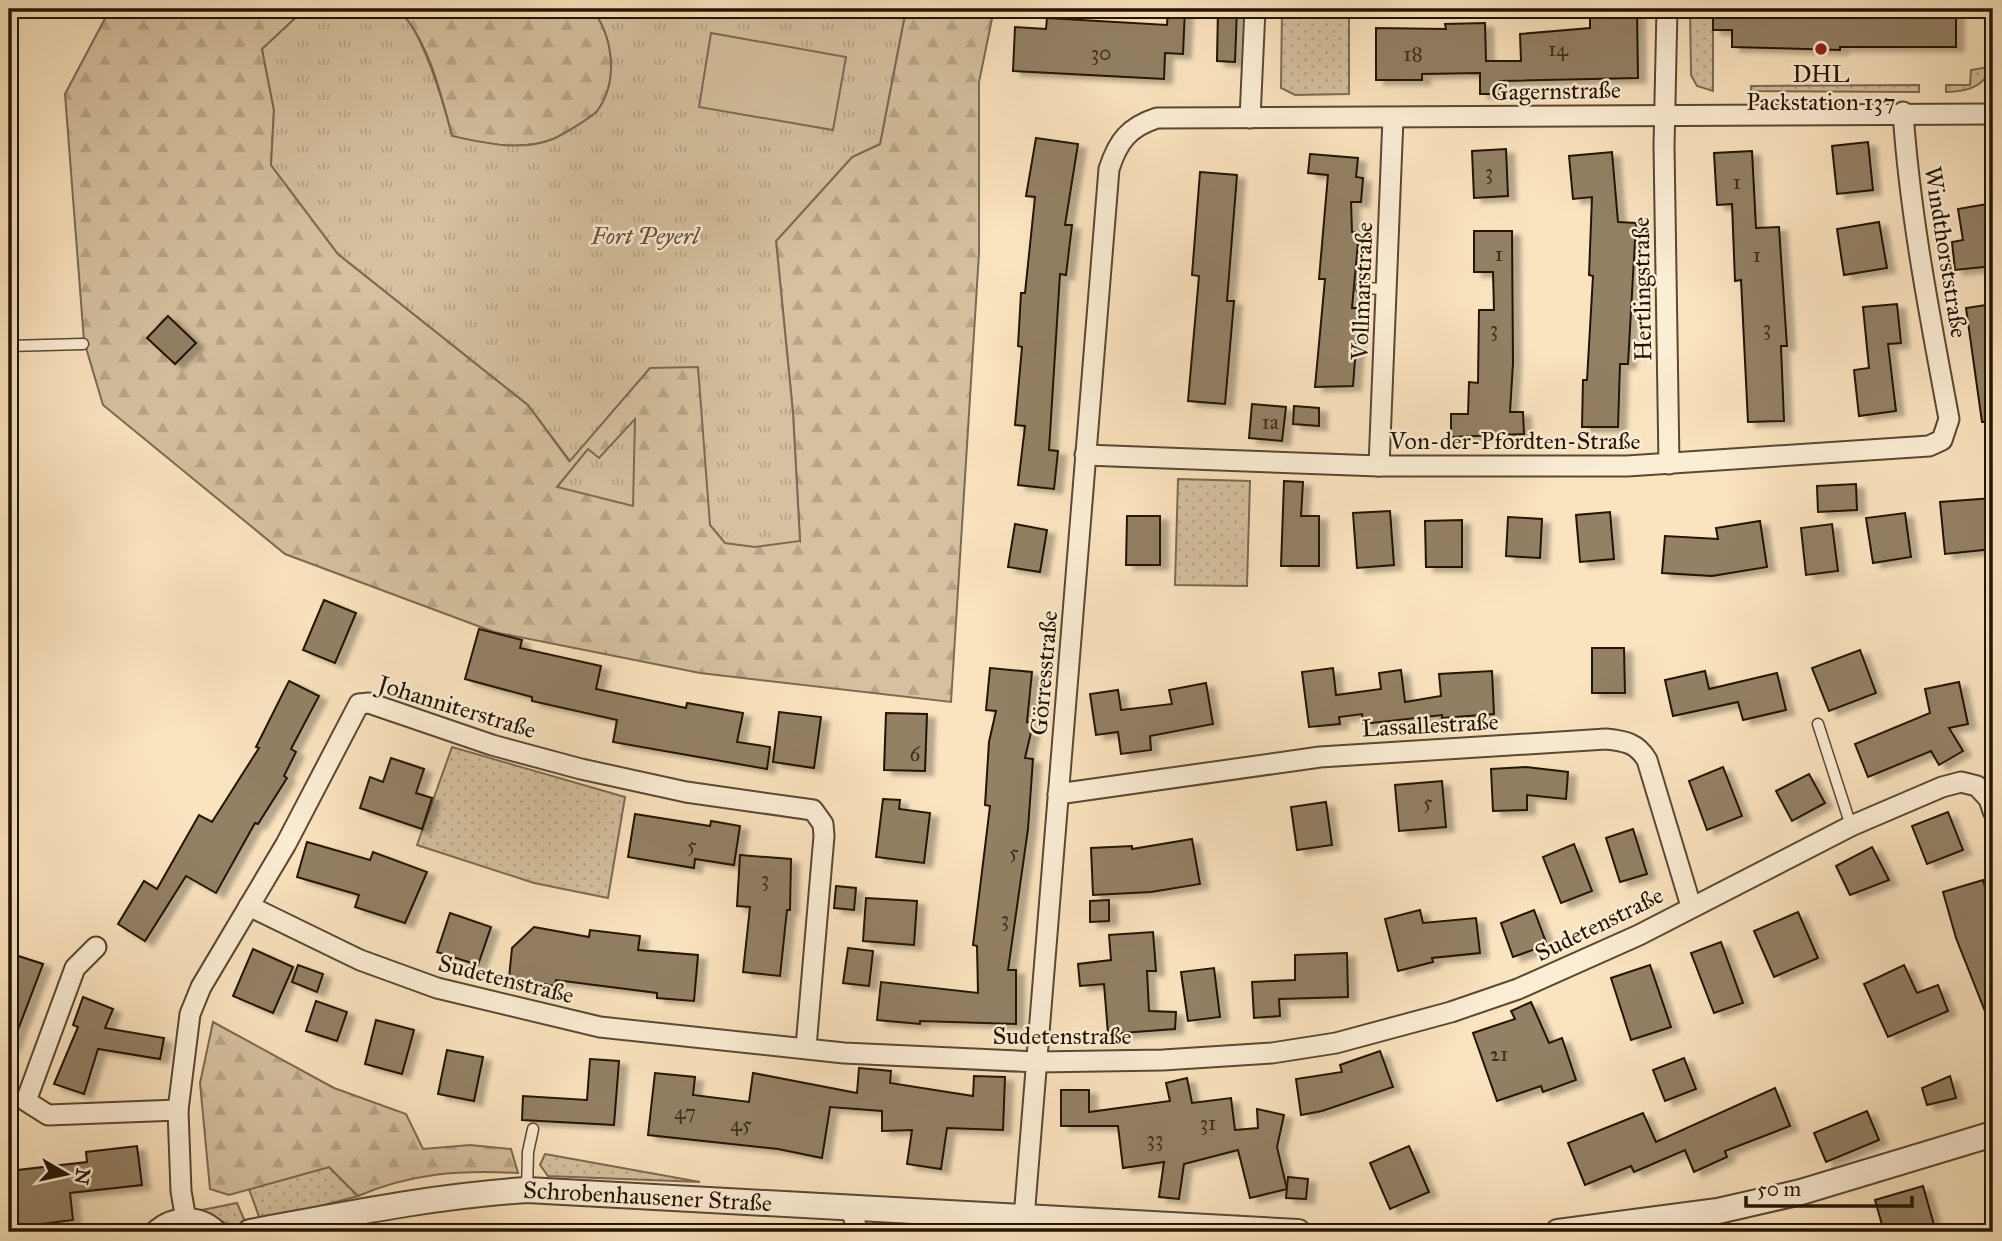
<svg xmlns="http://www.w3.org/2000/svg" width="2002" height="1241" font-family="'IM FELL Great Primer',serif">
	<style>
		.grass { fill: url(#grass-dots); stroke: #7c6a51; stroke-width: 2 }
		.forest { fill: url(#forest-firs); stroke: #7c6a51; stroke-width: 2 }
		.park { fill: url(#park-tufts); stroke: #7c6a51; stroke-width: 2 }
		.pitch { fill: #d5c09f; stroke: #7c6a51; stroke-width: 2 }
		.building { fill: #938065; stroke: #231403; stroke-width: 2; filter: url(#shadow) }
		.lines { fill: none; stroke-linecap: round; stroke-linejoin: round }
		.service-casing { stroke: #594832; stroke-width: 13 }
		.minor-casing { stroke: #594832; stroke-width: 23 }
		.tertiary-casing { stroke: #594832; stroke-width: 28 }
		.service { stroke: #fcedd5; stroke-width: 10 }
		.minor { stroke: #fcedd5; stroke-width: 19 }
		.tertiary { stroke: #fcedd5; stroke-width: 24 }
		.poi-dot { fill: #8f2418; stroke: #fcedd5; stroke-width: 2.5 }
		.labels { text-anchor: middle; stroke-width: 5; stroke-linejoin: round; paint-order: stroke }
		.number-label { font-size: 21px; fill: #3f2f1c }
		.poi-label { font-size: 24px; fill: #231403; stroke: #fcedd5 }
		.street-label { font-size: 24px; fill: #231403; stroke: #fcedd5 }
		.park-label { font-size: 24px; font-style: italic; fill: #61503a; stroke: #fcedd5 }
	</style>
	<defs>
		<pattern id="grass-dots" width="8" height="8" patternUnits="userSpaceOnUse" patternTransform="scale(1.75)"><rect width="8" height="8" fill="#d5c09f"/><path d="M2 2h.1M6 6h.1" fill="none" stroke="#b7a487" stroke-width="1.8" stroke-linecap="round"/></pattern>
		<pattern id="forest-firs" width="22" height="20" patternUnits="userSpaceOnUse" patternTransform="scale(1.75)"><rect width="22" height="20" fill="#d5c09f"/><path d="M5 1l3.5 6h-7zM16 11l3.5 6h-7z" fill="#b7a487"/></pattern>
		<pattern id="park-tufts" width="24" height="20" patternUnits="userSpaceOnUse" patternTransform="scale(1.75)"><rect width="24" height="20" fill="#d5c09f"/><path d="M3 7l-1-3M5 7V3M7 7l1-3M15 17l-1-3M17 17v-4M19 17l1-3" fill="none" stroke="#b7a487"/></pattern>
		<filter id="shadow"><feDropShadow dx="8" dy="4.5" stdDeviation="2" flood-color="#0004"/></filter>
	</defs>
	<rect width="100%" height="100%" fill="#fae3bf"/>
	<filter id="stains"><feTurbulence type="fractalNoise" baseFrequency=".00286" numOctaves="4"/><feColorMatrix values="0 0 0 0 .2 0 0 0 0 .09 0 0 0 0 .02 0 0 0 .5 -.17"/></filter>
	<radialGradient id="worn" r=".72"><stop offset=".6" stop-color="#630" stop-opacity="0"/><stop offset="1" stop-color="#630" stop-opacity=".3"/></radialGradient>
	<g class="grass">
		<polygon points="1282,9 1349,9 1349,94 1295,95 1281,88"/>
		<polygon points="1690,9 1713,9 1713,91 1697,86 1691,75"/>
		<path d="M1989,9h4c1,45 9,83 -47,83v-7h24l1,-15 18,-3z"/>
		<polygon points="1919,85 1919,92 1751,91 1751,86"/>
		<polygon points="1178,479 1250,481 1247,586 1175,585"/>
		<polygon points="452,747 625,797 608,898 534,883 417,845"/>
		<polygon points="545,1154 700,1182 548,1176 540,1165"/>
		<polygon points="329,1167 358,1196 261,1222 249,1189"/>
		<polygon points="237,1203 247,1226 227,1224 202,1210"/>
	</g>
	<g class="forest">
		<polygon points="110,9 305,9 262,49 274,110 271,165 338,254 528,405 569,461 650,367 698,367 706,445 800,541 793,413 776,241 852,157 880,144 906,9 994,9 979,82 979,253 951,702 700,673 494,632 285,554 103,405 84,341 65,94"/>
		<path d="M394,9h198c21,27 27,71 6,101 -4,6 -37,26 -45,29 -32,13 -69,4 -101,-3 -9,-35 -26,-108 -58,-127z"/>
		<path d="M213,1022l121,66 72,26 17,35 47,-4 41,4 7,24c-59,-3 -106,0 -160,23l-29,-29 -100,28 -19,-6 -10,-106z"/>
	</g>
	<g class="park">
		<path d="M305,9c19,0 77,-5 91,1 25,11 49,99 56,126 32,7 69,16 101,3 8,-3 41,-23 45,-29 21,-30 15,-74 -6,-101h314l-26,135 -28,13 -76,84 17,172 7,128 -45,6 -30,-4 -15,-18 -12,-158 -48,1 -80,93 -42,-56 -190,-151 -67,-89 3,-55 -12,-61z"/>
		<polygon points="635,419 633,506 557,487 588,449 599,458"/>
	</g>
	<polygon class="pitch" points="711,33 846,57 833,130 699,107"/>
	<g class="building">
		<polygon points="1168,9 1185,9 1183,54 1165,53 1164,79 1013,71 1015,27 1046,29 1047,18 1167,25"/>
		<polygon points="1218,9 1237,9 1235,62 1217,61"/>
		<polygon points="1590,9 1637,9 1638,78 1500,81 1500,94 1480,94 1480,73 1422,74 1422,80 1376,80 1376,28 1446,29 1445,24 1485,23 1486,61 1521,61 1520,34 1590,28"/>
		<polygon points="1713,9 1956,9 1956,47 1840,47 1840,50 1732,47 1732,30 1713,30"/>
		<polygon points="1036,138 1078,144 1065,225 1072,225 1066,275 1060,274 1049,450 1058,451 1054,489 1018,485 1025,426 1015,425 1022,347 1018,346 1021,293 1025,293 1035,197 1026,196"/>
		<polygon points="1868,142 1873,190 1837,194 1832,146"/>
		<polygon points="1506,149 1508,196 1474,198 1472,151"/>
		<polygon points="1752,151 1756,228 1779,227 1787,346 1781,346 1784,421 1748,422 1741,280 1735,281 1732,204 1717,205 1714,153"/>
		<polygon points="1612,152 1618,222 1636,223 1628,364 1620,364 1618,427 1582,427 1583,380 1587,380 1593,276 1589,275 1592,197 1573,199 1569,156"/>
		<polygon points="1310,154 1358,158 1356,177 1363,178 1361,202 1351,202 1352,232 1359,232 1352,308 1359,308 1353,386 1315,387 1325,279 1319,279 1328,175 1308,173"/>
		<polygon points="1200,172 1237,175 1227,301 1234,301 1225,404 1188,401 1199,276 1192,275"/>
		<polygon points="1993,203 1993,266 1955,270 1952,242 1963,240 1958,209"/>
		<polygon points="1879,222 1887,268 1844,275 1837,229"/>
		<polygon points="1474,231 1512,231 1513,363 1510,412 1523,412 1524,434 1451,437 1451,414 1468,414 1469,382 1478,383 1479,310 1494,310 1493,272 1474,272"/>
		<polygon points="1897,304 1901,343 1888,344 1896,411 1859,416 1854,370 1869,368 1863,307"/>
		<polygon points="1993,304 1993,422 1982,422 1966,308"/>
		<polygon points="168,316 196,343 175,364 147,338"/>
		<polygon points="1252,404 1286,407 1282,441 1249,438"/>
		<polygon points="1294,406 1319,408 1319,426 1293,424"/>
		<polygon points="1284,481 1303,482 1301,516 1319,516 1319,566 1281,566"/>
		<polygon points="1856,484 1857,510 1818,512 1817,486"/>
		<polygon points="1993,498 1993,549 1945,554 1940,502"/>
		<polygon points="1390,511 1394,565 1357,568 1353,513"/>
		<polygon points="1610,512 1614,559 1580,562 1576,515"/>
		<polygon points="1905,513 1911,557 1873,563 1866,518"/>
		<polygon points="1127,516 1160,516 1160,565 1126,565"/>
		<polygon points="1508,517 1542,519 1540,558 1506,556"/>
		<polygon points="1462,520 1462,567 1426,567 1425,521"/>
		<polygon points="1760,521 1767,567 1712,576 1662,573 1665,536 1718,539 1716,528"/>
		<polygon points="1015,524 1047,530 1040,572 1008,567"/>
		<polygon points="1832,524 1838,571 1806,575 1801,528"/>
		<polygon points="324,600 356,613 335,663 303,650"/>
		<polygon points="479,629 522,640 520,648 601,666 596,689 686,708 687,703 743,713 737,742 770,747 767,769 613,742 617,720 532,701 532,697 465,679"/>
		<polygon points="1592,648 1624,648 1625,693 1592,693"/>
		<polygon points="1860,650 1876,693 1829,711 1812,668"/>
		<polygon points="990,668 1032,672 1027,722 1033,724 1025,758 1033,759 1028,829 1008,970 1016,970 1016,1024 920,1021 920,1024 877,1020 881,982 978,993 977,946 973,945 990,806 985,805 989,742 996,711 986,710"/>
		<polygon points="1333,668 1336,695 1381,689 1379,673 1401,670 1405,702 1441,696 1439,674 1492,671 1494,714 1442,718 1442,715 1363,724 1362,714 1339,717 1340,724 1309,727 1302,672"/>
		<polygon points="1705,671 1709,689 1777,673 1786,710 1743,720 1738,702 1673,716 1665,680"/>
		<polygon points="289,681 319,696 291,749 296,752 284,776 287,778 258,824 255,823 216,893 186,876 145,941 118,924 144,881 157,889 199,815 212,822 259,748 256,747"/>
		<polygon points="1959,682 1968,724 1949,728 1963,751 1939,765 1931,751 1868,777 1855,744 1930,713 1925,689"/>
		<polygon points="1206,683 1213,724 1150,736 1151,750 1121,754 1118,732 1096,735 1090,694 1118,690 1121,710 1172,704 1169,690"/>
		<polygon points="779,712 821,717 814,768 773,762"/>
		<polygon points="886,713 927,714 925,771 884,770"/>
		<polygon points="391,758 424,769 416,793 432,798 422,829 360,808 370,777 383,782"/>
		<polygon points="1526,767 1568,772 1566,799 1527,795 1527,810 1493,811 1491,769"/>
		<polygon points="1723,767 1742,816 1707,830 1689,781"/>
		<polygon points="1809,774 1825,803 1792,821 1776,791"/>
		<polygon points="1442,781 1446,827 1399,831 1395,785"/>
		<polygon points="883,799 900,800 899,809 930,813 924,863 876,857"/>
		<polygon points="1326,802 1332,845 1297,850 1291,807"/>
		<polygon points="1948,812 1963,850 1927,864 1912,826"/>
		<polygon points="635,814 710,826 711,821 740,826 734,865 695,859 694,868 628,857"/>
		<polygon points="1633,829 1647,874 1620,882 1606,838"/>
		<polygon points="1192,839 1200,884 1151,892 1093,895 1091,848 1132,846 1132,849"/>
		<polygon points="307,842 370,860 373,852 427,872 405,923 355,907 359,895 297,877"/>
		<polygon points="1574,844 1592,891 1561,903 1543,857"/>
		<polygon points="1872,847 1889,880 1850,895 1836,866"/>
		<polygon points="740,855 791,859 790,910 787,910 780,976 743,972 750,907 737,906"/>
		<polygon points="1983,880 1993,915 1992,1029 1956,938 1943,892"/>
		<polygon points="836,886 856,888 854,910 834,908"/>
		<polygon points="866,898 917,901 914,945 863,941"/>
		<polygon points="1109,900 1109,921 1090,922 1090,901"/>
		<polygon points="1420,910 1423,923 1476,918 1480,953 1432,958 1433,962 1398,971 1385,919"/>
		<polygon points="1534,910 1547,945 1513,957 1501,923"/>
		<polygon points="1798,912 1818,958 1774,977 1754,931"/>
		<polygon points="450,913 491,927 478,965 437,952"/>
		<polygon points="534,927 589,937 590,930 640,936 638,950 698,955 694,1001 657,998 657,993 556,980 555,986 509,978 512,948"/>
		<polygon points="1153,932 1156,971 1147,971 1149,1011 1176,1012 1175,1029 1108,1034 1104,984 1080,986 1078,964 1111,960 1109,935"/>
		<polygon points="1721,942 1743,1003 1714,1013 1691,953"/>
		<polygon points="848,948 873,951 869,986 843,983"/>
		<polygon points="253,949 293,967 273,1013 233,996"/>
		<polygon points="9,953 43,964 11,1048 9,1048"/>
		<polygon points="1347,953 1348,997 1279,999 1280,1016 1254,1018 1252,982 1295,980 1295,955"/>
		<polygon points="298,965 323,974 317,992 292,982"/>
		<polygon points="1650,965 1671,1027 1631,1040 1611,978"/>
		<polygon points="1904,965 1917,993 1938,985 1948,1011 1888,1037 1864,984"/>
		<polygon points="1214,968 1220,1017 1188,1021 1181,972"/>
		<polygon points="83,997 113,1009 105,1028 164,1038 160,1059 98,1049 84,1094 54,1084 78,1027 73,1025"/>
		<polygon points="316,1001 347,1012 337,1041 306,1031"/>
		<polygon points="1531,1002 1549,1043 1562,1038 1576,1080 1543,1092 1541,1086 1497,1101 1473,1033 1515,1019 1511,1011"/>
		<polygon points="376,1020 414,1030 402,1074 365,1064"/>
		<polygon points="447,1050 483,1057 474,1101 438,1094"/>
		<polygon points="1380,1051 1393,1087 1322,1111 1301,1115 1296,1079 1342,1072 1340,1065"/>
		<polygon points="1684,1058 1696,1089 1665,1101 1653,1070"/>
		<polygon points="590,1059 619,1061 614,1125 522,1120 523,1096 587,1100"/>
		<polygon points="859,1068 891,1071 890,1083 973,1096 974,1076 1005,1077 1003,1130 947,1128 941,1169 907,1164 912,1130 882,1131 882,1111 830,1107 822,1158 778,1149 648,1135 655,1073 695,1077 693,1095 749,1102 753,1073 857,1093"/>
		<polygon points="1950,1076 1956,1098 1927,1105 1922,1088"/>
		<polygon points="1187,1078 1192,1103 1231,1098 1235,1130 1258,1128 1257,1109 1284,1115 1277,1147 1287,1189 1250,1198 1238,1150 1184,1164 1179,1199 1159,1197 1164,1162 1123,1168 1118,1126 1061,1126 1061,1090 1089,1090 1089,1112 1170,1101 1166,1083"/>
		<polygon points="1775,1088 1790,1126 1725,1151 1727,1157 1694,1172 1685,1150 1634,1172 1631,1166 1585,1185 1568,1143 1643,1113 1656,1142"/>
		<polygon points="1867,1111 1879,1140 1826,1162 1814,1133"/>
		<polygon points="137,1146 142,1185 70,1193 73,1220 11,1228 9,1171 87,1162 86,1152"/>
		<polygon points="1409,1146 1429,1192 1390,1209 1370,1163"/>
		<polygon points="1288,1177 1308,1179 1306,1199 1286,1198"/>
		<polygon points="1923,1186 1936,1232 1884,1232 1875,1200"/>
	</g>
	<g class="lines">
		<g class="service-casing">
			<g id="service">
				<polyline points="1361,288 1386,289"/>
				<polyline points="9,346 83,344"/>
				<polyline points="1818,724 1851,826"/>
				<polyline points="527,1190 528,1152 533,1129"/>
			</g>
		</g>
		<g class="minor-casing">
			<g id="minor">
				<polyline points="1667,9 1664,146 1669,464"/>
				<polyline points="1250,118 1255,9"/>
				<path d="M1085,455l294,11h248l302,-20 13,-6 7,-21c-19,-102 -39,-203 -46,-307"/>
				<polyline points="1379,466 1393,118"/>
				<path d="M1058,794l262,-37 286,-18c19,2 31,4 41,21l44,146"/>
				<polyline points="249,906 360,960 437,988 600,1027 844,1053 1037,1062 1163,1060 1272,1053 1336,1043 1451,1012 1518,989 1639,935 1851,826 1942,787 1961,782 1977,786 1989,799 1993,811"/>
				<polyline points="96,947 75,968 26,1101 48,1115 178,1110"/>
				<polyline points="850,1206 858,1232"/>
				<path d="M1024,1218l85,-1049c9,-28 20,-42 48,-51l836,-4"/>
				<polyline points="186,1220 181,1191 178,1110 190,1014 201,987 286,844 359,704 369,703 492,745 581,769 686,792 813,810 823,824 824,836 806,1047"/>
			</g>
		</g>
		<g class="tertiary-casing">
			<g id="tertiary">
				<path d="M158,1232c16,-14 40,-15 56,0"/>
				<path id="s1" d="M250,1232c92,-17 183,-36 277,-42l771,42"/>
				<polyline points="1558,1232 1718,1211 1801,1192 1993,1134"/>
			</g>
		</g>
		<use href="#service" class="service"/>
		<use href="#minor" class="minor"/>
		<use href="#tertiary" class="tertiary"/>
	</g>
	<circle class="poi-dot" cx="1821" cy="49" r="7"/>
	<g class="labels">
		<g class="number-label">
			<text x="1558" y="56">14</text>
			<text x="1101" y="60">30</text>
			<text x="1413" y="61">18</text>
			<text x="1489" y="179">3</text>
			<text x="1737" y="189">1</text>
			<text x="1499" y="261">1</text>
			<text x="1757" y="262">1</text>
			<text x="1767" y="335">3</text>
			<text x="1494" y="336">3</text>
			<text x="1270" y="429">1a</text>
			<text x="915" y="761">6</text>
			<text x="1428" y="809">5</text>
			<text x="692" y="852">5</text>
			<text x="1014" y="859">5</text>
			<text x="765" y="886">3</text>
			<text x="1005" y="926">3</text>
			<text x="1499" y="1061">21</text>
			<text x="685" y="1119">47</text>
			<text x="1208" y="1130">31</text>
			<text x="741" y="1131">45</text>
			<text x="1155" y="1146">33</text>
		</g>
		<g class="poi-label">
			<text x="1821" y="82">DHL<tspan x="1821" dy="28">Packstation 137</tspan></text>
		</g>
		<g class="street-label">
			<text transform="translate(1556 91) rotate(-1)" y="8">Gagernstraße</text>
			<text transform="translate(1946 252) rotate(81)" y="8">Windthorststraße</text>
			<text transform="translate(1642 289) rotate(-91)" y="8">Hertlingstraße</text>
			<text transform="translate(1362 291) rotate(-88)" y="8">Vollmarstraße</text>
			<text x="1515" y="449">Von-der-Pfordten-Straße</text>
			<text transform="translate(1044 673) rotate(-85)" y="8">Görresstraße</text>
			<text transform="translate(457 707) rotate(17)" y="8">Johanniterstraße</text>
			<text transform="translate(1430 725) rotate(-3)" y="8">Lassallestraße</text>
			<text transform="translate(1599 924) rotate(-26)" y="8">Sudetenstraße</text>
			<text transform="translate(506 979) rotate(14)" y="8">Sudetenstraße</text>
			<text x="1062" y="1044">Sudetenstraße</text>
			<text dy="8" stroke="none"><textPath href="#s1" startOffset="401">Schrobenhausener Straße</textPath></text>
		</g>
		<g class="park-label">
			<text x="645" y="244">Fort Peyerl</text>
		</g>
	</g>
	<rect width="2002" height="1241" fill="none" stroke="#fae3bf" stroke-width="35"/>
	<rect x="10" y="10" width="1981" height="1220" fill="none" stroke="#231403" stroke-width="3.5"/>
	<rect x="18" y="18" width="1967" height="1206" fill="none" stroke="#231403" stroke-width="2"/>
	<g transform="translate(66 1174) rotate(99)" stroke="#fcedd5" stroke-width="5" paint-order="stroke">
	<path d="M0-5L12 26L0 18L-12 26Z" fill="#231403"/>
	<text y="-10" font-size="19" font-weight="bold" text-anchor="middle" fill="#231403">N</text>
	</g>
	<path d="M1746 1196v10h166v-10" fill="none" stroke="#231403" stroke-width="3.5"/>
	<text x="1757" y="1196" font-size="21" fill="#231403" stroke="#fcedd5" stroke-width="5" paint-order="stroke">50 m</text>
	<rect width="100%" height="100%" filter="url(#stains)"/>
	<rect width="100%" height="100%" fill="url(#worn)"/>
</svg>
